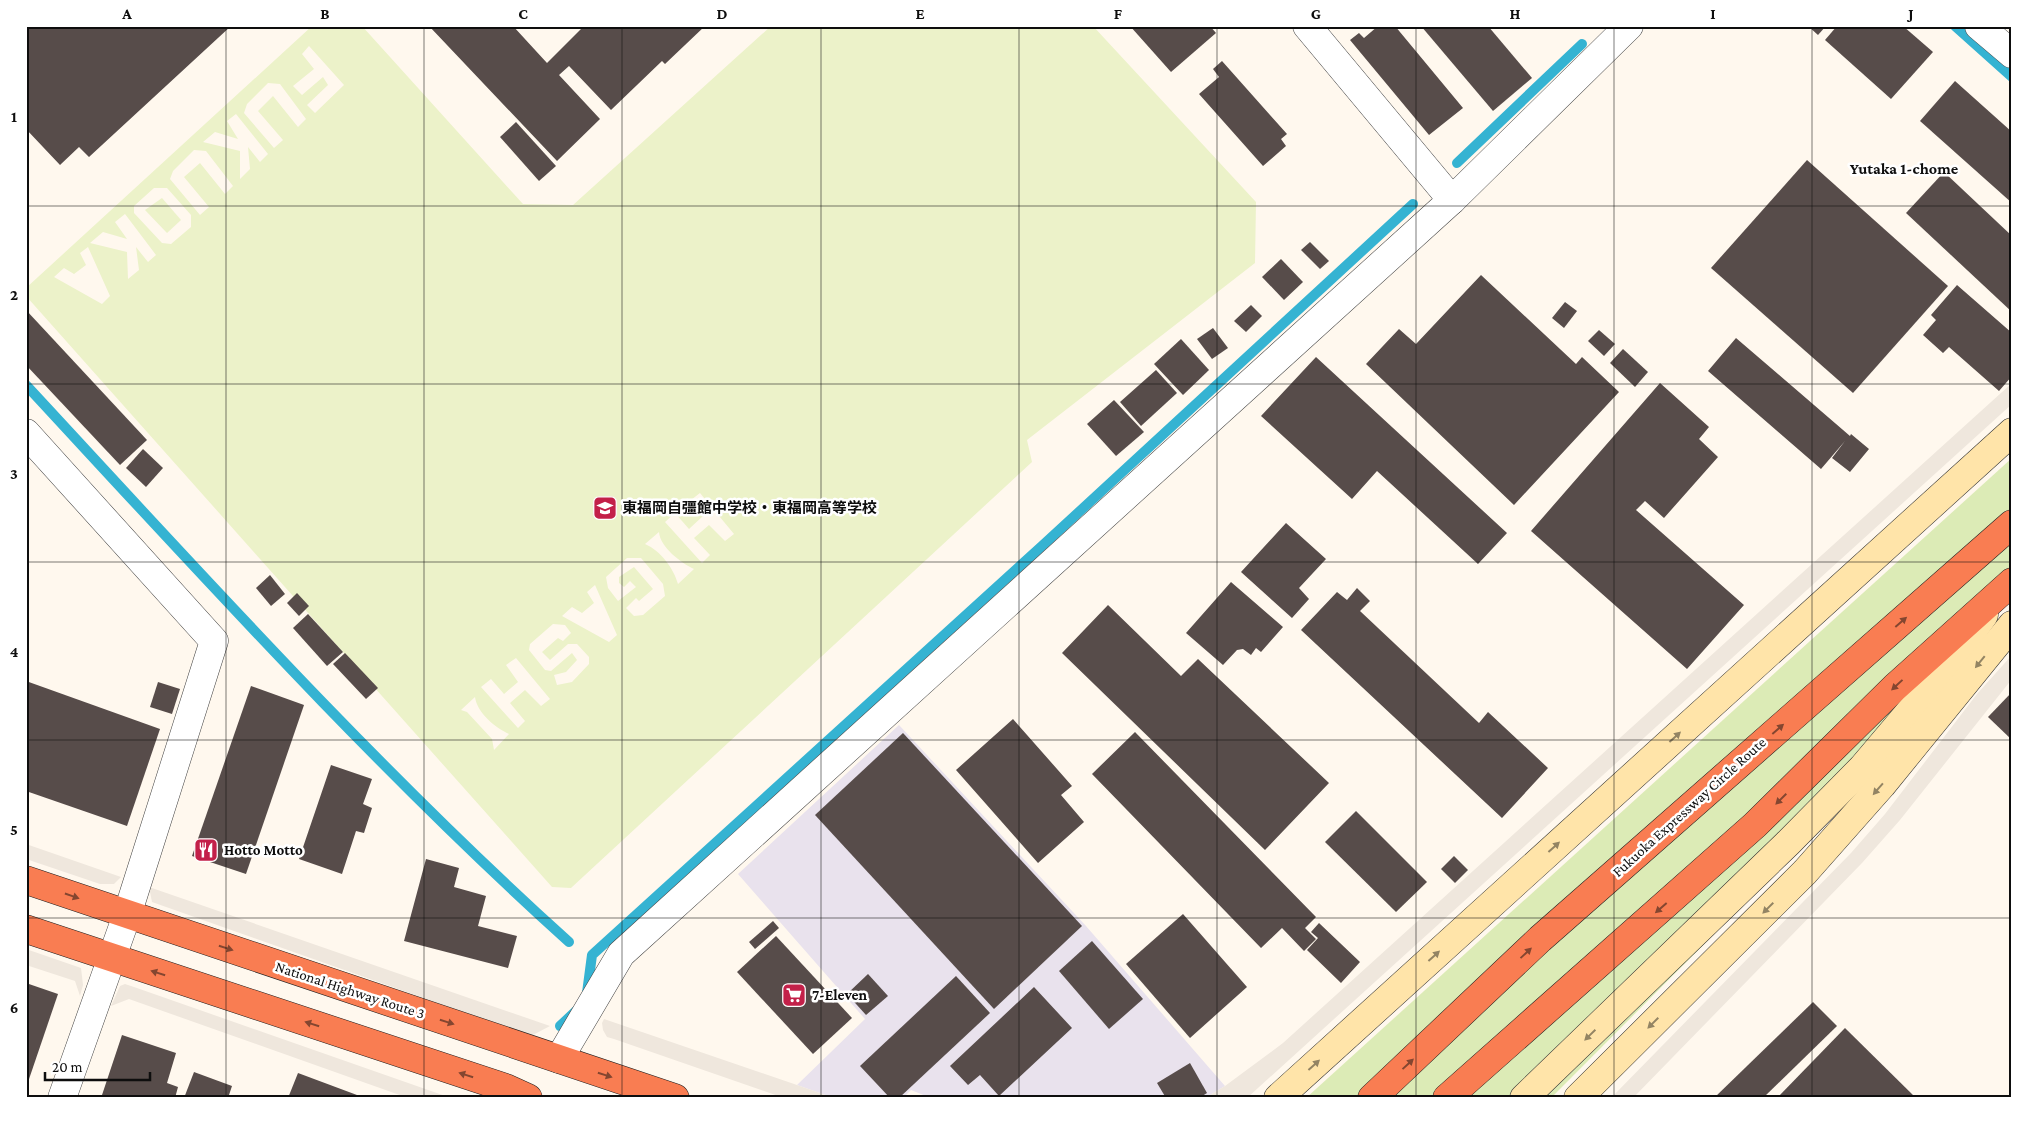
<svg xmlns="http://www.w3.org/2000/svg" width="2038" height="1124" font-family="'Crimson Pro','Noto Sans JP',serif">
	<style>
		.industrial { fill: #e9e2ed }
		.green { fill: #dcebb6 }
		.pitch { fill: #ecf2c9; fill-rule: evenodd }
		.plaza { fill: #efe7dd }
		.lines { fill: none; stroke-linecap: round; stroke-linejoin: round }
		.stream { stroke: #35b3d2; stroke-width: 10 }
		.building { fill: #574c4a }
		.street-casing { stroke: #414141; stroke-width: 29 }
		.secondary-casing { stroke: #303030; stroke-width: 29 }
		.highway-casing { stroke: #1f1f1f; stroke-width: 29 }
		.street { stroke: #fff; stroke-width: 28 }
		.secondary { stroke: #ffe4a9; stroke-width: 28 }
		.highway { stroke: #f97d52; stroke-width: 28 }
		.oneway { fill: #844630 }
		.oneway2 { fill: #938463 }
		.grid { fill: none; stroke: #0e0e0e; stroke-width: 1; stroke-opacity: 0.55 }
		.labels { text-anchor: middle; stroke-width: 5; stroke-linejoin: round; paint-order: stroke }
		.poi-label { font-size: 15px; font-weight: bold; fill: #0e0e0e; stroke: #fff; text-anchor: start }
		.street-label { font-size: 15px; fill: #0e0e0e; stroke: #fff }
		.neighbourhood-label { font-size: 16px; font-weight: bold; fill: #0e0e0e; stroke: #fff }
		.neatline { fill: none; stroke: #0e0e0e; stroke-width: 2 }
		.grid-label { font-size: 16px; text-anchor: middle; font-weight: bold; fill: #0e0e0e }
	</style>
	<rect width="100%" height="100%" fill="#fff8ee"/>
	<polygon class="industrial" points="899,725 1086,926 1225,1086 1205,1098 931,1098 911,1090 903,1098 834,1098 797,1085 865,1019 738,874"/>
	<polygon class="green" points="2012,458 2012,584 1796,852 1551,1098 1306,1098"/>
	<g class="pitch">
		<path d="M312,26h50l161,178 50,1 198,-179h322l163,176 -1,61 -228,177 5,22 -461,426 -19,-1 -526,-591v-8zM309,46l35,39 -29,28 -8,-8 21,-20 -5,-8 -21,18 -9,-9 21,-17 -12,-15zM268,83l12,1 26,35 -8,8 -25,-31 -15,15 25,29 -9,8 -30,-35 3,-9zM236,114l32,40 -8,8 -12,-15 2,22 -10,10v-28l-37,-9 12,-10 23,7 -11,-18zM194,150l12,1 27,35 -8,8 -25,-31 -16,14 25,30 -9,8 -30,-36 3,-8zM154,188h13l24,27v12l-20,17 -9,-1 -28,-30v-7zM125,214l31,41 -8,7 -12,-15 3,23 -11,9 -1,-27 -37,-9 13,-11 24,7 -12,-17zM88,247l22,49 -8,8 -48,-27 10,-9 10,6 12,-9 -6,-12zM700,493l34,41 -9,7 -16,-16 -15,13 16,17 -8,8 -37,-41 10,-9 14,16 14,-13 -12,-16zM659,532c1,15 22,31 35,37l-16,15c-4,-15 -17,-33 -33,-40zM627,558h14l22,26 2,12 -22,19 -9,1 -8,-8 10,-10 3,3 14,-12 -19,-22 -15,10v6l5,4 6,-6 6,6 -18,14 -10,-13 -2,-11zM595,585l22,50 -8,7 -47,-26 10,-9 10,6 12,-10 -7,-11zM553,624l12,1 6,8 -8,8 -5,-3 -16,14 8,8 18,-16h9l12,13v7l-17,18 -15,3 -3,-10 12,-3 11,-12 -5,-7 -21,18 -6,-1 -16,-20 1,-6zM516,658l34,41 -9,7 -16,-16 -15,13 15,18 -7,7 -37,-41 10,-8 13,15 14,-12 -12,-17zM475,697c2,16 21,31 34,37l-15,16 -2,-11 -25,-27 -6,-2z"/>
		<polygon points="162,198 181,220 167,233 145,210"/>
	</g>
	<g class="plaza">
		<polygon points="2012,383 2012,404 1247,1098 1205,1098 1225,1086 1283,1043"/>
		<polygon points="2012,655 2012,679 1900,820 1862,863 1633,1098 1611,1098 1851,853 1885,814 1977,694"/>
		<polygon points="26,844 121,877 114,884 100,884 26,859"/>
		<polygon points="149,887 550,1026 531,1036 152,902"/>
		<polygon points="26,949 81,968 83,985 80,996 75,981 26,965"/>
		<polygon points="125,984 134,987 451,1098 408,1098 129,999 111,1006 120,986"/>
		<polygon points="604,1019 797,1085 834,1098 784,1098 614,1039 607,1037 603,1030 602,1023"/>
	</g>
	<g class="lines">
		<g class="stream">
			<polyline points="1955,26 2012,77"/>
			<polyline points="1457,163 1582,44"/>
			<path d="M26,385c176,190 351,384 543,557"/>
			<polyline points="587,993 592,955 1042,546 1413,204"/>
			<polyline points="560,1026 576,1011"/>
		</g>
	</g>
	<g class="building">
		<polygon points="26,26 231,26 89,157 79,147 60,165 26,129"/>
		<polygon points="429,26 513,26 547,63 584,26 705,26 665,64 662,61 611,110 569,66 559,75 600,119 557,161"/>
		<polygon points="1130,26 1210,26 1216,33 1171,72"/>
		<polygon points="1378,26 1395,26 1463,108 1429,135 1350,40 1359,33 1364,38"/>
		<polygon points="1421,26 1488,26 1532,78 1493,111"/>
		<polygon points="1808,26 1826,26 1818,35"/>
		<polygon points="1837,26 1903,26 1933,52 1891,99 1825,40"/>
		<polygon points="1222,61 1287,134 1281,139 1286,146 1263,166 1199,94 1219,77 1213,69"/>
		<polygon points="1955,81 2012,132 2012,203 1920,121"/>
		<polygon points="516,122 556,166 539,181 500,137"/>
		<polygon points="1807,160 1948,286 1853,393 1711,268"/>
		<polygon points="1944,172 2012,236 2012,312 1906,213"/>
		<polygon points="1310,242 1329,261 1320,269 1301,250"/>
		<polygon points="1281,259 1303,282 1284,300 1262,277"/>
		<polygon points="1481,275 1576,364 1582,357 1619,392 1514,505 1366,364 1399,329 1416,344"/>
		<polygon points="1957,285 2012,333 2012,376 1999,391 1949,347 1943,353 1923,335 1936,320 1931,315"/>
		<polygon points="1565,302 1577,311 1564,328 1552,318"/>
		<polygon points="1251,305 1262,316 1246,332 1234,321"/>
		<polygon points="26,310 147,440 120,465 26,365"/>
		<polygon points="1213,328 1228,348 1212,359 1197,339"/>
		<polygon points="1599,330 1615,344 1604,356 1588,341"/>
		<polygon points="1736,338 1850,436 1851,434 1869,449 1850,472 1832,458 1845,441 1821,469 1708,371"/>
		<polygon points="1181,339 1209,370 1183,395 1154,364"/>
		<polygon points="1623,349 1648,372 1635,387 1610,363"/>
		<polygon points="1316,357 1507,533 1478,564 1377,471 1352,499 1261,416"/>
		<polygon points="1156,370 1177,393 1141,426 1120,402"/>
		<polygon points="1660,383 1709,427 1699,439 1718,457 1664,518 1645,501 1636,510 1744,605 1687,669 1531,531"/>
		<polygon points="1114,400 1144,432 1116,456 1087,424"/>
		<polygon points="143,449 163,468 146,487 126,468"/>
		<polygon points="1286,523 1326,559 1299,588 1309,599 1292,618 1241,572"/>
		<polygon points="270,575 285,594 271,606 256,588"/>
		<polygon points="1231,582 1283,627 1261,652 1256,648 1251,655 1243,649 1237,650 1223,665 1186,633"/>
		<polygon points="1357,588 1370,601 1360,611 1479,723 1488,712 1548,768 1502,818 1301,630 1337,592 1347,600"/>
		<polygon points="297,593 309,606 299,616 287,603"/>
		<polygon points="1108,605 1181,676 1198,659 1329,783 1265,850 1062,653"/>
		<polygon points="308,614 343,652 327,666 293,628"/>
		<polygon points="345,653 378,688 366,699 333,664"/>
		<polygon points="26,681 160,729 127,826 26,791"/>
		<polygon points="158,682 180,689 172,714 150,707"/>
		<polygon points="251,686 304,705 246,874 192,856"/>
		<polygon points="2012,692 2012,740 1988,717"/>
		<polygon points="1013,719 1072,786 1061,795 1084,822 1038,863 956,770"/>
		<polygon points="1135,732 1316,917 1305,928 1316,939 1304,951 1282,928 1261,948 1092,774"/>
		<polygon points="903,733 1082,926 994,1009 815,815"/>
		<polygon points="331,765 372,779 363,804 372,808 364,833 356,831 342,874 299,859"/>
		<polygon points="1356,811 1427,882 1396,912 1325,842"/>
		<polygon points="1454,856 1468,870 1455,883 1441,869"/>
		<polygon points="426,859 459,868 454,887 486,896 478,926 517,936 508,968 404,941"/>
		<polygon points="1183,914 1247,987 1190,1038 1126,964"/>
		<polygon points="773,921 779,928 755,949 749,942"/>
		<polygon points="1319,923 1360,962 1341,983 1307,950 1318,938 1311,932"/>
		<polygon points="776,936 852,1018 813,1054 737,972"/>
		<polygon points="1092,941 1143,999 1109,1029 1059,971"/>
		<polygon points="868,974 888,996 866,1015 847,994"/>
		<polygon points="956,976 990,1013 899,1098 890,1098 860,1066"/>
		<polygon points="26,983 58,994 27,1085 26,1085"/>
		<polygon points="1034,987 1072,1028 999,1096 980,1075 968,1085 950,1066"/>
		<polygon points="1813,1002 1837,1026 1763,1098 1714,1098"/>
		<polygon points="1845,1028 1916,1098 1777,1098"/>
		<polygon points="122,1035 176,1053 167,1083 178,1087 175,1098 101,1098"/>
		<polygon points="1190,1063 1207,1093 1199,1098 1166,1098 1157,1083"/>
		<polygon points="194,1072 232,1086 228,1098 184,1098"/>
		<polygon points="298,1073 365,1098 288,1098"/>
	</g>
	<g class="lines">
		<g class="street-casing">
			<g id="street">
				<polyline points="1307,26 1452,200"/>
				<polyline points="1979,26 2012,54"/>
				<polyline points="26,433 214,641 127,915 62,1098"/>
				<polyline points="559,1059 621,954 1452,200 1629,26"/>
			</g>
		</g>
		<g class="secondary-casing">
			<g id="secondary">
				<polyline points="1278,1098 2012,432"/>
				<polyline points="1524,1098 1788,843 1862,768 1945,670 1984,615"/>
				<polyline points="1578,1098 1805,872 1882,785 2012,625"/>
			</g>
		</g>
		<g class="highway-casing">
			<g id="highway">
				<polyline points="26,880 675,1098"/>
				<polyline points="26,929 506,1088 528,1098"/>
				<polyline points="1372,1098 1540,939 2012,524"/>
				<polyline points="1447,1098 1755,825 1895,687 2012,582"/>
			</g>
		</g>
		<use href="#street" class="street"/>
		<use href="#secondary" class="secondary"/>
		<use href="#highway" class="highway"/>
	</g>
	<defs><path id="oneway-solid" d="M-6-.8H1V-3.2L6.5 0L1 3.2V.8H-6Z" transform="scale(1.25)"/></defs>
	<g class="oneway">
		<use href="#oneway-solid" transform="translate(1901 622) rotate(-41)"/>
		<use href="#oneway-solid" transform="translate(1897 685) rotate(137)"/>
		<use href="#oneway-solid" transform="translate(1778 729) rotate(-41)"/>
		<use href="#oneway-solid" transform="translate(1781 799) rotate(135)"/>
		<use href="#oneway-solid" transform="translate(72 896) rotate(19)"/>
		<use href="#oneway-solid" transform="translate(1661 908) rotate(139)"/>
		<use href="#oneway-solid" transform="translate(226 948) rotate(18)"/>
		<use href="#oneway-solid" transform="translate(1526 953) rotate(-43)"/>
		<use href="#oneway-solid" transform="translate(158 973) rotate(-162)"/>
		<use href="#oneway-solid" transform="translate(447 1022) rotate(18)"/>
		<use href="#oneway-solid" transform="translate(312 1024) rotate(-162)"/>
		<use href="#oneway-solid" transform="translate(1408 1064) rotate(-43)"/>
		<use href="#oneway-solid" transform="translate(466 1075) rotate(-162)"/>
		<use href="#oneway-solid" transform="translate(605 1075) rotate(18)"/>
	</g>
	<g class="oneway2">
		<use href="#oneway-solid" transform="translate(1980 662) rotate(129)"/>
		<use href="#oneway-solid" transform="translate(1675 737) rotate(-42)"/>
		<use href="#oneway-solid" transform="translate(1878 789) rotate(131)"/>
		<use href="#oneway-solid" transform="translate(1554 847) rotate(-42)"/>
		<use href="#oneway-solid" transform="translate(1768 908) rotate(135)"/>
		<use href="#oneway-solid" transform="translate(1434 956) rotate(-42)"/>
		<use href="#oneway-solid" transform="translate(1653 1023) rotate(135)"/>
		<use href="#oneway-solid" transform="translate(1590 1035) rotate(136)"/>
		<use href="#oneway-solid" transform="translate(1314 1065) rotate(-42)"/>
	</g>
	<path class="grid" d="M226,26v1072M424,26v1072M622,26v1072M821,26v1072M1019,26v1072M1217,26v1072M1416,26v1072M1614,26v1072M1812,26v1072M26,206h1986M26,384h1986M26,562h1986M26,740h1986M26,918h1986"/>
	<defs>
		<g id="school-square" transform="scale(1.25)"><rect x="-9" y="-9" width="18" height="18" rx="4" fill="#c32049" stroke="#fff"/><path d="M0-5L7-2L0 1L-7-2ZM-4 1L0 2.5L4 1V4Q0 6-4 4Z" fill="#fff"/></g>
		<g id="restaurant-square" transform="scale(1.25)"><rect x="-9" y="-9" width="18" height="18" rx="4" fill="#c32049" stroke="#fff"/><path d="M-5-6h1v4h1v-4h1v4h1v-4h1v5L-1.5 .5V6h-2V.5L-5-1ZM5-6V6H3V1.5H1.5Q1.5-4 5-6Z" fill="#fff"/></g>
		<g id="supermarket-square" transform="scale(1.25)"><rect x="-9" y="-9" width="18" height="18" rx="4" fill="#c32049" stroke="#fff"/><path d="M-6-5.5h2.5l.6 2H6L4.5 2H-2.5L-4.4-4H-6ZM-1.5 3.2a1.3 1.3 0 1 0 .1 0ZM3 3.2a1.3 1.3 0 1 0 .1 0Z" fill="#fff"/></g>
	</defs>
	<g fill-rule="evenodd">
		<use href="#school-square" x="605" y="508"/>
		<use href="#restaurant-square" x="206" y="850"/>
		<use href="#supermarket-square" x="794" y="995"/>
	</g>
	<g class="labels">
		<g class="poi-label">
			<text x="622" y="513">東福岡自彊館中学校・東福岡高等学校</text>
			<text x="224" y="855">Hotto Motto</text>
			<text x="812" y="1000">7-Eleven</text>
		</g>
		<g class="street-label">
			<text transform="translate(1689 807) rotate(-42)" y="5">Fukuoka Expressway Circle Route</text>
			<text transform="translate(350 990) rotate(18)" y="5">National Highway Route 3</text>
		</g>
		<g class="neighbourhood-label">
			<text x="1904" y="174">Yutaka 1-chome</text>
		</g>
	</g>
	<rect width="2038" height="1124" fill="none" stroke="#ffffff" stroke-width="55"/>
	<path d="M45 1072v8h105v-8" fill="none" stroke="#0e0e0e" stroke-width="2.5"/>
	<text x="52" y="1072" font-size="15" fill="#0e0e0e" stroke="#ffffff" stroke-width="4" paint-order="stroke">20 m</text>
	<rect x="28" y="28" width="1982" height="1068" class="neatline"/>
	<g class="grid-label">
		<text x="127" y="19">A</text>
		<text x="325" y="19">B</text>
		<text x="523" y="19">C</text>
		<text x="722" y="19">D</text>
		<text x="920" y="19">E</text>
		<text x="1118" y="19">F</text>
		<text x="1316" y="19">G</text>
		<text x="1515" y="19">H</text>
		<text x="1713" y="19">I</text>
		<text x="1911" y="19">J</text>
		<text x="14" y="122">1</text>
		<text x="14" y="300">2</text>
		<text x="14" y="479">3</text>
		<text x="14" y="657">4</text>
		<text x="14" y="835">5</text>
		<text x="14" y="1013">6</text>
	</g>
</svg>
